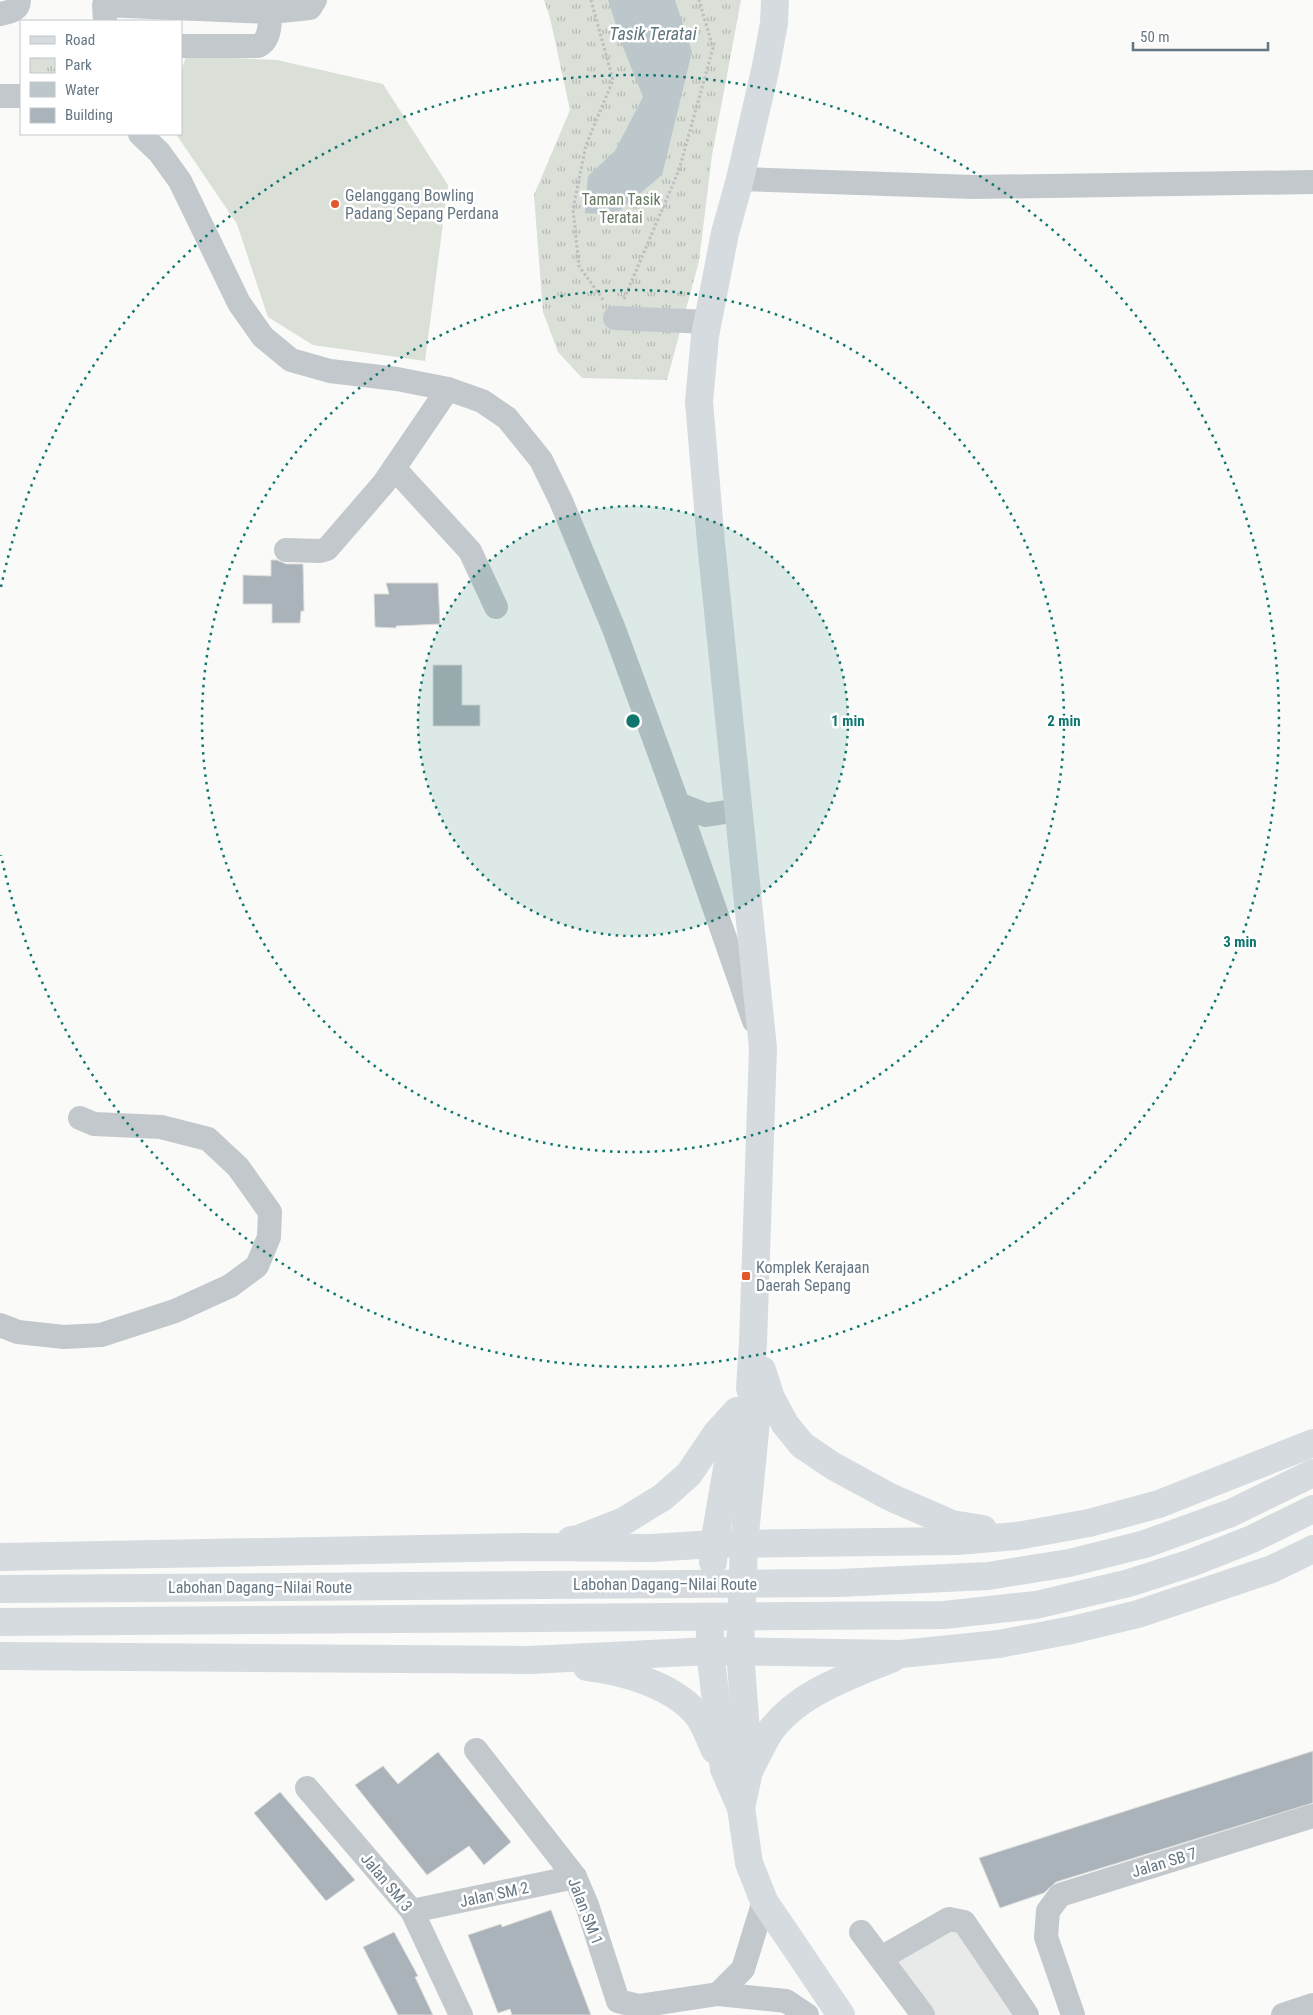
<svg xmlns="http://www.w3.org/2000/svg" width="1313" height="2015" font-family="'Roboto Condensed',sans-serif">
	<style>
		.built { fill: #e8e9e9 }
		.green { fill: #dadfd7 }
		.park { fill: url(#park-tufts) }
		.water { fill: #bbc7cb }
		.building { fill: #aab3b9; stroke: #dcdcda }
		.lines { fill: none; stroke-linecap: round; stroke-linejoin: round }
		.path { stroke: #bbbfc2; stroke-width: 3; stroke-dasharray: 2.5 2.5; stroke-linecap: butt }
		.minor { stroke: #c3c8cc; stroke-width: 24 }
		.major { stroke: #d6dbdf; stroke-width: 28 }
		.ring { fill: none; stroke: #0f766e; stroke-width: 2.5; stroke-dasharray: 2.5 5 }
		.poi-dot { fill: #e4572e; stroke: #fff; stroke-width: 2 }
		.labels { text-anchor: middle; stroke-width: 5; stroke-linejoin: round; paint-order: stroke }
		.poi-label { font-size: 16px; fill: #657683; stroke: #fff; text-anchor: start }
		.park-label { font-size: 16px; fill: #687a64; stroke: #fff }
		.street-label { font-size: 16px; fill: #657683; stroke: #fff }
		.water-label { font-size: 18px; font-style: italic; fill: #60757c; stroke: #fff }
		.centre { fill: #0f766e; stroke: #fff; stroke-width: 2.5 }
		.ring-label { font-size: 15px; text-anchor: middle; font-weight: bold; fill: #0f766e; stroke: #fff; stroke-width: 5; stroke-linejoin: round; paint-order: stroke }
	</style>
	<defs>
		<pattern id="park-tufts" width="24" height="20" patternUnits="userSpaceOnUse" patternTransform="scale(1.25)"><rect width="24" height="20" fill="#dadfd7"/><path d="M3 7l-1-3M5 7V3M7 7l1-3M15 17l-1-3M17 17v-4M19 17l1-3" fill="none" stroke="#b4b9b4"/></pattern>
	</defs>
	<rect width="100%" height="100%" fill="#fafaf8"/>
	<polygon class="built" points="962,1926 1022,2015 932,2015 890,1959"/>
	<polygon class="green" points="186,56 277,60 383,84 448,185 425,361 313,345 268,317 237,224 176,134 181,134 181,73"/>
	<polygon class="park" points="544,0 741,0 712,155 699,261 667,380 582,378 558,352 543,312 534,195 570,110 550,18"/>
	<polygon class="water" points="608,0 675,0 692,52 662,175 614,215 585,213 588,176 615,151 643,97 623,47"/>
	<g class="building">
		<polygon points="271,560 277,560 286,564 303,564 304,611 301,611 300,623 272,623 272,604 243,604 243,575 271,576"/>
		<polygon points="386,583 438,583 440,624 396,626 396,628 375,627 374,594 389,594"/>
		<polygon points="433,665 462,665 462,705 480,705 480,726 433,726"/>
		<polygon points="1313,1751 1313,1803 1056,1882 1044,1893 1000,1908 979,1858"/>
		<polygon points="438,1752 511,1842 484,1865 469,1846 427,1875 355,1785 383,1766 398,1784"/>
		<polygon points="280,1792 355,1880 326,1901 254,1813"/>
		<polygon points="551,1910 591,2015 512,2015 510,2009 498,2013 468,1935 501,1924 502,1927"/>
		<polygon points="394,1932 418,1976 415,1977 433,2015 398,2015 363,1947"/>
	</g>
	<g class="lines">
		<g class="path">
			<polyline points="591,0 613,80 586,145 573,209 579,266 604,301"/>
			<polyline points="624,299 679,170 713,48 699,0"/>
		</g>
		<g class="minor">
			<path d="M0,14c9,-2 19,-3 19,-14"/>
			<polyline points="105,21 104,5 271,12"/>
			<path d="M181,46h77c13,-6 11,-22 13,-34l39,-4 5,-8"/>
			<polyline points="0,96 21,96"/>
			<polyline points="140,134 159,152 180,181 239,303 263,337 291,360 330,371 397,379 448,389 482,401 507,418 541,460 561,501 614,629 678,804 754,1021"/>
			<polyline points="740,179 974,187 1313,182"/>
			<polyline points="615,318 708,322"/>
			<polyline points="394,468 470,551 496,607"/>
			<polyline points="286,550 320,551 327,549 384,483 448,389"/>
			<polyline points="678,804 706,815 739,810"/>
			<polyline points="0,1325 18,1332 64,1337 101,1335 175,1311 230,1286 257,1266 269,1237 270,1212 238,1167 208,1139 161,1127 94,1124 80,1118"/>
			<polyline points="476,1750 575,1877 587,1905 618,2001 638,2006 718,1994 786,2001 807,2015"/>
			<polyline points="307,1788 412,1911 461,2015"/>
			<polyline points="412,1911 575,1877"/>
			<polyline points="861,1932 923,2015"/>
			<polyline points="881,1958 949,1919 964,1922 1027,2015"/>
			<polyline points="718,1994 743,1969 764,1901"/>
			<polyline points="1073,2015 1046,1937 1048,1911 1060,1895 1313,1816"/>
			<polyline points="1283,2015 1313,2005"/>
		</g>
		<g class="major">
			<polyline points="762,1370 771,1398 785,1424 802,1445 833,1466 890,1497 952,1524 983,1529"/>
			<polyline points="571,1540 578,1539 624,1521 663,1497 689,1474 716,1434 737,1411"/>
			<polyline points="0,1557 525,1547 651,1548 714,1544 957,1541 1017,1536 1089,1523 1159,1504 1313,1443"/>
			<polyline points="713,1562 714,1544 737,1411"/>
			<polyline points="0,1589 839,1583 988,1576 1069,1563 1145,1544 1231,1513 1313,1473"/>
			<polyline points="0,1622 944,1615 1036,1605 1129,1583 1191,1563 1252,1539 1313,1509"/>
			<polyline points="710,1633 710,1651 724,1769 741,1808 749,1863 764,1901 841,2015"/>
			<polyline points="0,1656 529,1660 710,1651 901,1654 999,1644 1072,1630 1138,1614 1272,1569 1313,1549"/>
			<path d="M587,1667c36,4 84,18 108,45 9,9 14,26 20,38"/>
			<path d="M749,1771c7,-13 13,-26 20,-38 28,-40 81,-57 124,-75"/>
			<polyline points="741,1808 749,1771 740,1651 744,1544 757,1411 750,1388 753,1343 763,1048 711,543 699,402 705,336 725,233 740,179 765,71 774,23 775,0"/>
		</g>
	</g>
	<circle cx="633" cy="721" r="215" fill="#0f766e" fill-opacity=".12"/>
	<g class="ring">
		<circle cx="633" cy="721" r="215"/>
		<circle cx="633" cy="721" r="431"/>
		<path d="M1 587A646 646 0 1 1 1 855"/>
	</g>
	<g class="poi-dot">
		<circle cx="335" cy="204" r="5"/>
		<rect x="741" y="1271" width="10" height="10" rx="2.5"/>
	</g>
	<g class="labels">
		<g class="poi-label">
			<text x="345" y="201">Gelanggang Bowling<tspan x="345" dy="18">Padang Sepang Perdana</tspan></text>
			<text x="756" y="1273">Komplek Kerajaan<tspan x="756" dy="18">Daerah Sepang</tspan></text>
		</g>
		<g class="park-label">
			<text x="621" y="205">Taman Tasik<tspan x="621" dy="18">Teratai</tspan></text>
		</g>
		<g class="street-label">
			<text x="665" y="1590">Labohan Dagang–Nilai Route</text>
			<text x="260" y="1593">Labohan Dagang–Nilai Route</text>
			<text transform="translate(1164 1862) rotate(-17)" y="6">Jalan SB 7</text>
			<text transform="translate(387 1882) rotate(50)" y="6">Jalan SM 3</text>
			<text transform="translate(494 1894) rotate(-12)" y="6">Jalan SM 2</text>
			<text transform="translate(586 1911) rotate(69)" y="6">Jalan SM 1</text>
		</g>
		<g class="water-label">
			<text x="653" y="40">Tasik Teratai</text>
		</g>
	</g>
	<circle cx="633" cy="721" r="8" class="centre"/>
	<g class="ring-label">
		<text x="848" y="726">1 min</text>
		<text x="1064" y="726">2 min</text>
		<text x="1240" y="947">3 min</text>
	</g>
	<rect x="20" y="20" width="162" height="115" fill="#ffffff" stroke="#c1c8cd"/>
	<rect x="30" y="36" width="25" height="8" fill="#d6dbdf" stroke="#c1c8cd"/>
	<text x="65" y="45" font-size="15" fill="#657683">Road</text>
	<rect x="30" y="58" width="25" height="15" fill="url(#park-tufts)" stroke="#c1c8cd"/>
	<text x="65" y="70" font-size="15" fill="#657683">Park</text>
	<rect x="30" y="82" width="25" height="15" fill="#bbc7cb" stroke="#c1c8cd"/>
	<text x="65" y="95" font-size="15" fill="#657683">Water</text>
	<rect x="30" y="108" width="25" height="15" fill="#aab3b9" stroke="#c1c8cd"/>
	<text x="65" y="120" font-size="15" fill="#657683">Building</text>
	<path d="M1133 42v8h135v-8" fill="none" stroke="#657683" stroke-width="2.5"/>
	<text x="1140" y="42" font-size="15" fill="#657683" stroke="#ffffff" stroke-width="4" paint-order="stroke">50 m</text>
</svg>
